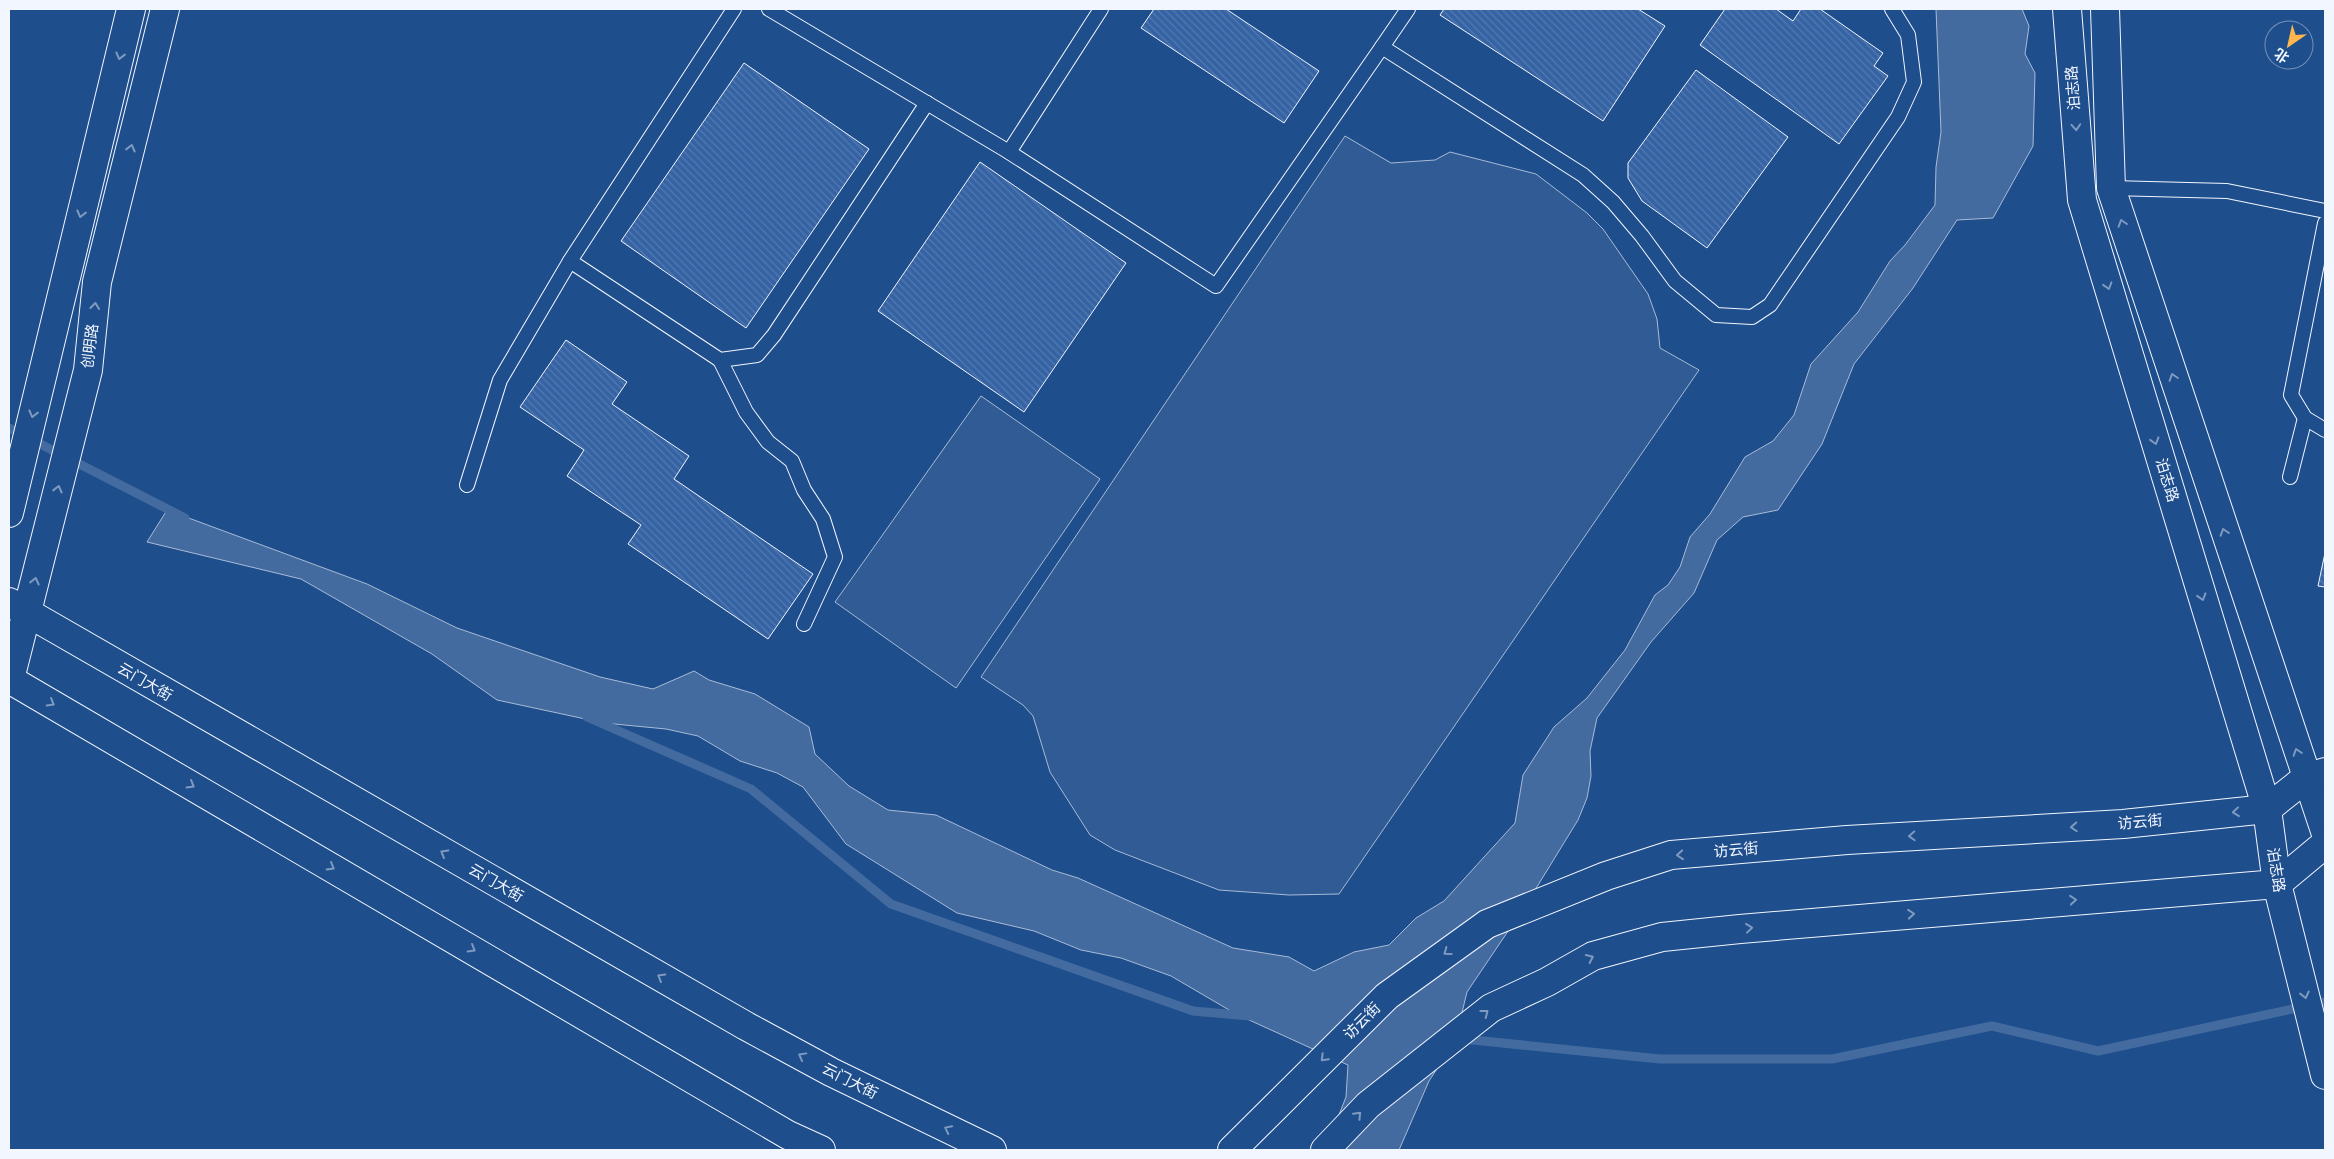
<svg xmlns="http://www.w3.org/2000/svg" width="2334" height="1159" font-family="Inter,'Noto Sans SC',sans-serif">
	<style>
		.built { fill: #305b95; stroke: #a8bbd7 }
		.water { fill: #446ba0; stroke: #a8bbd7 }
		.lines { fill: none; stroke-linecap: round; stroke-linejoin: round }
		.stream { stroke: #446ba0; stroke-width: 9 }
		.building { fill: url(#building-back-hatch); stroke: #f2f6ff }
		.service-casing { stroke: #f2f6ff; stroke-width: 16 }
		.tertiary-casing { stroke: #f2f6ff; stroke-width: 30 }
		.secondary-casing { stroke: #f2f6ff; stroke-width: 30 }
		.service { stroke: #1f4e8c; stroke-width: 14 }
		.tertiary { stroke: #1f4e8c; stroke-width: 28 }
		.secondary { stroke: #1f4e8c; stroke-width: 28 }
		.oneway { stroke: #7e9ac0 }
		.labels { text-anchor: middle; stroke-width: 4; stroke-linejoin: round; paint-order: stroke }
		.street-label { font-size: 15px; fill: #f2f6ff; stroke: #1f4e8c }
	</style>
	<defs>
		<pattern id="building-back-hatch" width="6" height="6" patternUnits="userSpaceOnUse" patternTransform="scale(1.25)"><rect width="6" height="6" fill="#3563a3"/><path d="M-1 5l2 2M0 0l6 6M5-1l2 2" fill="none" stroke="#537ab1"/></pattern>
	</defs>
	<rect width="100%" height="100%" fill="#1f4e8c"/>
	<g class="built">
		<polygon points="1345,136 1391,163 1435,160 1450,152 1536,174 1587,213 1603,229 1648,294 1657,319 1660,348 1699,370 1339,894 1289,895 1219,890 1115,850 1090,835 1050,772 1033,716 1023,705 981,677"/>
		<polygon points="981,396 1100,479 956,688 835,602"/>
	</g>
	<polygon class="water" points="1936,9 2022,9 2029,26 2025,54 2035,73 2033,146 1993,218 1957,220 1913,288 1854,364 1822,444 1778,510 1743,517 1717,540 1694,593 1651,642 1597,718 1590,751 1591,776 1587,798 1578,820 1527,903 1467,992 1455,1041 1429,1081 1399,1150 1325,1150 1346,1097 1348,1065 1236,1014 1171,976 1121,958 1081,950 1034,931 957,913 846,844 803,787 777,773 740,761 698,736 666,729 604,723 497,700 432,654 301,579 147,542 167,510 367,584 457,628 600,677 653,689 694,671 709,680 755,694 809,727 815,754 849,786 888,810 936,815 1052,870 1078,878 1233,948 1289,957 1314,971 1354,952 1389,945 1416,918 1444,901 1515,823 1523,775 1554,727 1587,698 1625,650 1655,595 1668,585 1680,567 1690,537 1710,514 1745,457 1773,441 1794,415 1811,364 1858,312 1890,261 1905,245 1935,205 1936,167 1941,132"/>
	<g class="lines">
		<g class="stream">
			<polyline points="9,428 185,518"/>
			<polyline points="587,717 751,789 891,904 1193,1011 1249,1016"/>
			<polyline points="1463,1039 1660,1059 1832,1059 1992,1026 2098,1051 2325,1002"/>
		</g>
	</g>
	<g class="building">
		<polygon points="1154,9 1226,9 1319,71 1284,123 1141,28"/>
		<polygon points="1444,9 1638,9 1665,26 1603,121 1440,15"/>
		<polygon points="1725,9 1776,9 1793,21 1801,9 1820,9 1883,53 1874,66 1888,76 1839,144 1700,45"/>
		<polygon points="744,63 869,149 746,328 621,241"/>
		<polygon points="1696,70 1788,137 1707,248 1642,201 1628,178 1628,163"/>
		<polygon points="980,162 1126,263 1024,412 878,311"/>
		<polygon points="566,340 627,382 612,404 689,456 674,479 813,574 768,639 628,544 641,525 567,476 584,450 520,407"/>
		<polygon points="2325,553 2325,587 2318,586"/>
	</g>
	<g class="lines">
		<g class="service-casing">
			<g id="service">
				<polyline points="734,9 570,261 720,360 757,355 774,335 927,103"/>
				<polyline points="769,9 1009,152"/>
				<polyline points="1101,9 1009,152 1216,286 1382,47"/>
				<polyline points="1408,9 1382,47 1583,175 1613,202 1642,236 1675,281 1716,315 1752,317 1770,305 1898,117 1914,82 1908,35 1892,9"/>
				<polyline points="2111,188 2227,191 2325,211"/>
				<polyline points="2325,223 2291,395 2305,418 2325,430"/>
				<polyline points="720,360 746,412 768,442 792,461 804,490 823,519 835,557 804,624"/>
				<polyline points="2290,477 2305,418"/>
				<polyline points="467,485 500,380 570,261"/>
			</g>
		</g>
		<g class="tertiary-casing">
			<g id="tertiary">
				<polyline points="2067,9 2082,200 2267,809 2277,884 2325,1075"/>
				<polyline points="2105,9 2111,188 2325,831"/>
				<polyline points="9,513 131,9"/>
				<polyline points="10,679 88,370 97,282 165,9"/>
			</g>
		</g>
		<g class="secondary-casing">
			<g id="secondary">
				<polyline points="9,602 746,1026 831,1072 992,1150"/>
				<polyline points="9,679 788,1135 821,1150"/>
				<polyline points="1232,1150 1387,996 1487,924 1606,876 1671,855 1847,840 2123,824 2267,809 2306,778 2325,772"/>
				<polyline points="1325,1150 1368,1105 1491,1008 1547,982 1593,956 1662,937 1740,929 2277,884 2325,844"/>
			</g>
		</g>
		<use href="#service" class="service"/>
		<use href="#tertiary" class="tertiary"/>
		<use href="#secondary" class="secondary"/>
	</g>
	<defs><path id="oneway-chevron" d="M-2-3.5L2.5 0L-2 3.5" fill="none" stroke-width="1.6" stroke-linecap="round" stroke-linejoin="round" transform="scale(1.25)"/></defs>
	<g class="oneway">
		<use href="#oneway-chevron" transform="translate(120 56) rotate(104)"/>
		<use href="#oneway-chevron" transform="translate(2076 127) rotate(86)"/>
		<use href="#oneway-chevron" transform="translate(131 148) rotate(-76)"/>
		<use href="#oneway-chevron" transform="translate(81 214) rotate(104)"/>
		<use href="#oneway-chevron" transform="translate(2122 223) rotate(-108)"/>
		<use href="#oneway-chevron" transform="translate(2108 286) rotate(73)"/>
		<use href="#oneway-chevron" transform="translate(95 306) rotate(-84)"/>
		<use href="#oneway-chevron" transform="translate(2173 377) rotate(-108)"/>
		<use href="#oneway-chevron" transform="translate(33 414) rotate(104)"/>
		<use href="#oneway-chevron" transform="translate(2155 441) rotate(73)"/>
		<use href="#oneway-chevron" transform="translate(58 489) rotate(-76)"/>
		<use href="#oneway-chevron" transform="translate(2224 532) rotate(-108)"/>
		<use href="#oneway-chevron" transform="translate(35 581) rotate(-76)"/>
		<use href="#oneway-chevron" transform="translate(2202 597) rotate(73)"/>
		<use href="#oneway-chevron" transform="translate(51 703) rotate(30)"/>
		<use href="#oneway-chevron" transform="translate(2297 752) rotate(-108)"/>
		<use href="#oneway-chevron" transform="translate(191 785) rotate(30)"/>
		<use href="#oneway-chevron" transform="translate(2236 812) rotate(174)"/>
		<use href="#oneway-chevron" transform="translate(2074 827) rotate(177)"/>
		<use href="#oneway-chevron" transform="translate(1912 836) rotate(177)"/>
		<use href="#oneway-chevron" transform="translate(444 853) rotate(-150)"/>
		<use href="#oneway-chevron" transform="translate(1680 855) rotate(175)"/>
		<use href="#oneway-chevron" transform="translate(331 867) rotate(30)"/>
		<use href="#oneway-chevron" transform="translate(2073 900) rotate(-5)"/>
		<use href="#oneway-chevron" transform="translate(1911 914) rotate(-5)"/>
		<use href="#oneway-chevron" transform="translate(1749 928) rotate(-6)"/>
		<use href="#oneway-chevron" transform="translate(472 949) rotate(30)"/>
		<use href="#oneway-chevron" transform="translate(1447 952) rotate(144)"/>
		<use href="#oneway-chevron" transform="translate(1590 958) rotate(-25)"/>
		<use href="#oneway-chevron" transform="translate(661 977) rotate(-150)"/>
		<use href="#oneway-chevron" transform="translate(2305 995) rotate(76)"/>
		<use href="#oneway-chevron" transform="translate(1485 1013) rotate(-38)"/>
		<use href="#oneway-chevron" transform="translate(802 1056) rotate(-151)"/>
		<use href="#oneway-chevron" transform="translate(1324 1058) rotate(135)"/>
		<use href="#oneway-chevron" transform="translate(1358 1115) rotate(-46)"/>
		<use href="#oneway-chevron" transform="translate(948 1129) rotate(-154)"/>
	</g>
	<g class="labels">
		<g class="street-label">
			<text transform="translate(2073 88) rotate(-94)" y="5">泊志路</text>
			<text transform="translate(90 346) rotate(-83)" y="5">创明路</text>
			<text transform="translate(2167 480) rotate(73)" y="5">泊志路</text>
			<text transform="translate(145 682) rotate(30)" y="5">云门大街</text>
			<text transform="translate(2140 822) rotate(-5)" y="5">访云街</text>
			<text transform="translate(1736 850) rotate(-5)" y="5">访云街</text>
			<text transform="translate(2276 870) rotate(81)" y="5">泊志路</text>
			<text transform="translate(496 883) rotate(30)" y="5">云门大街</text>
			<text transform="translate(1362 1021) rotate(-45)" y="5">访云街</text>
			<text transform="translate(850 1081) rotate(27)" y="5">云门大街</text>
		</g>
	</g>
	<rect width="2334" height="1159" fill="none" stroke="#f2f6ff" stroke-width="20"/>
	<g transform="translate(2289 45) rotate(214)"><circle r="24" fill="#1f4e8c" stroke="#7391ba"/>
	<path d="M0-4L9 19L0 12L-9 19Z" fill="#ffb74d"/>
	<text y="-8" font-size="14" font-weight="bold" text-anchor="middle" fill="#f2f6ff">北</text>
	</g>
</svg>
